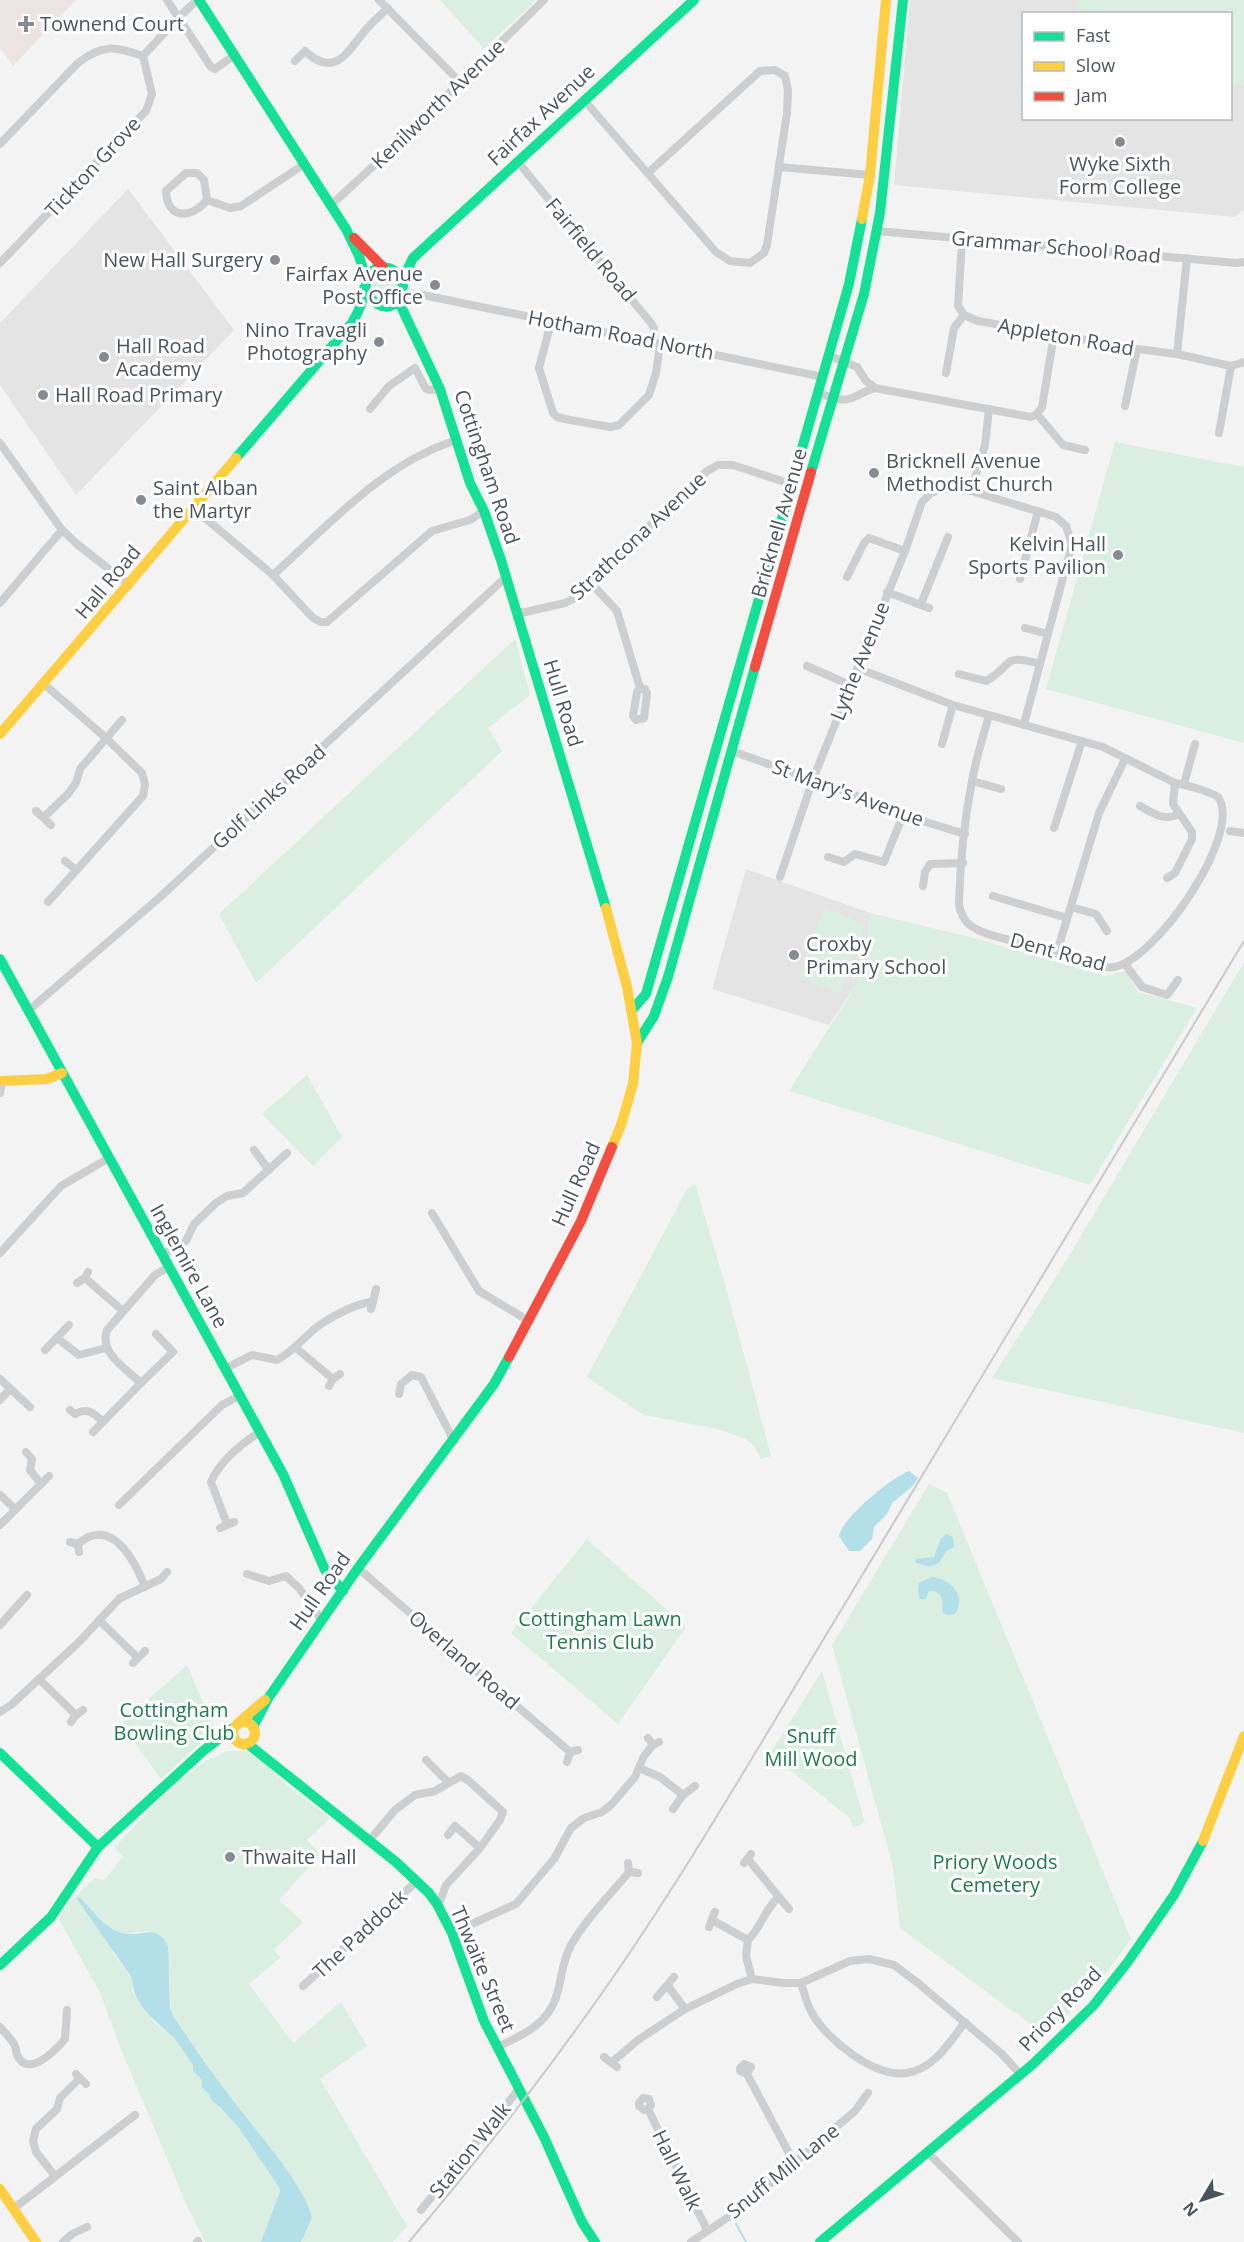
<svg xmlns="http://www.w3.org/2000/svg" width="1244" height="2242" font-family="'Open Sans',sans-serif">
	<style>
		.education { fill: #e5e4e4; fill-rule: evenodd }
		.medical { fill: #ece4e3 }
		.green { fill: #daefe2 }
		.water { fill: #b3dfe8 }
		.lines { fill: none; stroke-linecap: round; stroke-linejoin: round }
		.stream { stroke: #b3dfe8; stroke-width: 2 }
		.street { stroke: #cdced0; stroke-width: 8 }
		.fast { stroke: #16e098; stroke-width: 10 }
		.slow { stroke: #ffcf43; stroke-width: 10 }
		.jam { stroke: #f24e42; stroke-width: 10 }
		.rail { stroke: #c8c9ca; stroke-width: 2 }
		.poi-dot { fill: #868c92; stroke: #fff; stroke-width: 2 }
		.labels { text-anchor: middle; stroke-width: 6; stroke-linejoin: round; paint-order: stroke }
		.poi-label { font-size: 20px; fill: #4b555d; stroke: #fff; text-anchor: start }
		.street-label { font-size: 20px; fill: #4b555d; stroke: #fff }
		.park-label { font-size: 20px; fill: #22794c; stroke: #fff }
	</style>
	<rect width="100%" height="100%" fill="#f3f3f3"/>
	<g class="education">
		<path d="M910,0h334v209l-9,8 -341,-32zM1024,14h206v104h-206z"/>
		<polygon points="128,189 234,330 76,495 0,385 0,323"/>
		<polygon points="746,869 870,913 865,971 829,1025 712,989"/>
	</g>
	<polygon class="medical" points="0,0 76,0 13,66 0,48"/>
	<g class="green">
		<polygon points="440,0 536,0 484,49"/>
		<polygon points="1077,0 1244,0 1244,85 1231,84 1230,14 1076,13"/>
		<circle cx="383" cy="287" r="15"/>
		<polygon points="1115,442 1244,467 1244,743 1046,689"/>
		<polygon points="515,639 530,695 488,728 502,751 256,983 219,914"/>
		<polygon points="824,908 864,924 839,993 799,977"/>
		<polygon points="870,913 974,938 1104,976 1126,971 1138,992 1197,1008 1090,1185 789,1091 865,971"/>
		<polygon points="1244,962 1244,1433 992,1378 1063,1266"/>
		<polygon points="307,1075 342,1137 313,1166 262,1114"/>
		<polygon points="695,1183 728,1295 771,1456 761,1459 754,1446 744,1438 718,1429 644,1415 587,1377 687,1189"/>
		<polygon points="929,1484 947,1493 1131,1939 1098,1984 1047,2036 900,1928 893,1867 832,1645"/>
		<polygon points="587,1539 686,1627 618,1724 511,1633"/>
		<polygon points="187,1665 215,1730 161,1779 121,1724"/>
		<polygon points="822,1671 865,1823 853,1827 850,1818 770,1754"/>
		<path d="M228,1751h24l37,36 41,31 -23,22 13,15 -41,45 24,22 -29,28 6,8 -31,26 44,59 48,-41 26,44 -47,33 87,147 -14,16h-92l11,-24c-6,-32 -58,-90 -80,-118 -20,-28 -40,-56 -59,-84 -8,-22 4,-72 -20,-83 -11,-5 -24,4 -36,-2l-4,22 19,25v13l22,31 21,17 19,26 -1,6 9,9 2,10 4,2 4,9 8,6 19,21 41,59v4l-19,51h-56l-18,-36 -67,-159 -19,-52 -42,-76 12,-19 24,-22 9,2 19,-23 -9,-9 65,-69 28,-19z"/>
	</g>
	<g class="water">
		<path d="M909,1471l9,7 -6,9 -19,15 -6,12 -13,13 -2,12 -12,12h-11l-10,-15c4,-19 52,-58 70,-65z"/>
		<polygon points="946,1534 953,1537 954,1547 946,1551 939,1563 929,1567 915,1562 916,1559 934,1557 941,1539"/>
		<path d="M932,1577c19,2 35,18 23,37l-7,1 -5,-2c-2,-11 3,-22 -14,-22l-3,8h-6l-2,-8 1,-8z"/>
		<path d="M79,1897c15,13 23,31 44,36 20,5 33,-11 45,13l2,62 3,8c20,29 40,59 62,87 21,28 71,83 77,115l-11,24h-40l19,-51 -1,-4 -40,-59 -19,-21 -8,-6 -4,-8 -6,-5v-8l-9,-9v-6c-6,-8 -12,-19 -19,-27 -19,-18 -41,-32 -42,-60l-55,-79z"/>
	</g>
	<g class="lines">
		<polyline class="stream" points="736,2224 746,2242"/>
		<g class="street">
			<polyline points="167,0 211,67 215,69 233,56"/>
			<polyline points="379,0 460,82"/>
			<polyline points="143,56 178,18 197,0"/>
			<path d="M295,61l10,-10c29,27 41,3 59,-19 7,-9 16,-16 24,-24"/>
			<polyline points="584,100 716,252 730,261 750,263 764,253 767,245 787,113 788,90 785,76 775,70 760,71 648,173"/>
			<path d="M0,144l78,-81c25,-20 37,-16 65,-7"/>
			<polyline points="517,161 651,323 654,328 653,343"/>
			<polyline points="779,167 870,175"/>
			<path d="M207,200l-3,-20 -7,-7h-11l-20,18c1,29 26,28 41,9l23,8 11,-2 62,-41"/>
			<polyline points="330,206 395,146 544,0"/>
			<polyline points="877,231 1236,263 1244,262"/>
			<polyline points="962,240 958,306 964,315 978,321 1137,349 1177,354 1231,366 1244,362"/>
			<polyline points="0,263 146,111 152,94 143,56"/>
			<polyline points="402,295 418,294 823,377"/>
			<polyline points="551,322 539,368 553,413 557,417 565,419 610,427 619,425 649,395 656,373 660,345"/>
			<polyline points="1177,354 1187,258"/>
			<polyline points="830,356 857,367 866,381 875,388"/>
			<polyline points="946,373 954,328 964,315"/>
			<path d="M819,393c10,4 22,9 33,5 8,-3 14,-8 23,-10l156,29 6,-3 5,-7 12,-72"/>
			<polyline points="1125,406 1137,349"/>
			<polyline points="370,409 389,386 415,368 426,389 431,390 440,389"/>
			<polyline points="989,409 985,445 971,491 1056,517 1066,526 1072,544 1024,724"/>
			<polyline points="1037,414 1063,445 1085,450"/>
			<polyline points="1219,433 1231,366"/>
			<polyline points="0,443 62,530 77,544 129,585"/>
			<polyline points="193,508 273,575 313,618 321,622 327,622 432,531 470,520 484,511"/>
			<path d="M273,575c56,-50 110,-112 184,-135"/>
			<polyline points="847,577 864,543 869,538 905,551"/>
			<polyline points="1020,579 1038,511"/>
			<polyline points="590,582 617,611 640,688 645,689 647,693 644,718 636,720 633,716 637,692 640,688"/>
			<polyline points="887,592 929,608"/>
			<polyline points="0,603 62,530"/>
			<polyline points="921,604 948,537"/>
			<polyline points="517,614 565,603 573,599 707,471 718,465 733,465 791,484"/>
			<polyline points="1025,628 1048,634"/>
			<polyline points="807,666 850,685"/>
			<path d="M857,668l96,37 150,42 72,36c11,2 34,8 43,14 26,36 -63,164 -104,170 -19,3 -62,-16 -83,-22 -18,-5 -56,-10 -66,-25 -3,-5 -6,-13 -6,-17 1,-38 6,-86 13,-122 4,-22 11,-44 17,-66"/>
			<path d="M959,674l27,7c28,-16 15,-28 54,-17"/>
			<polyline points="44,684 106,738 142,773 145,784 143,796 48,902"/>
			<polyline points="942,744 953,705"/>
			<polyline points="732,751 863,798 903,815 965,834"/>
			<polyline points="972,781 1001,789"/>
			<polyline points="1184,784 1195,744"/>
			<path d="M1140,806c13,7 24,16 39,8"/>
			<polyline points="36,811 51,825"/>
			<polyline points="44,817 68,794 76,783 80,769 122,720"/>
			<polyline points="1054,828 1082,741"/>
			<polyline points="1230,831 1244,833"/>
			<polyline points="828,857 844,862 855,854 884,862 903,815"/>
			<polyline points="65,861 76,870"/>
			<polyline points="780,877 813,779 905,551 922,502 931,493 943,488 971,491"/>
			<polyline points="1167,878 1175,873 1192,839 1192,832 1173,804 1175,783"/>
			<polyline points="923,886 925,872 930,864 963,863"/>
			<polyline points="993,896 1067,918"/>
			<polyline points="1071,907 1096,914 1107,931"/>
			<polyline points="1057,952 1099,813 1125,759"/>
			<polyline points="1125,964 1142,987 1167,995 1178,980"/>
			<polyline points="28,1011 159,898 506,577"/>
			<polyline points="0,1093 2,1081"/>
			<polyline points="254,1150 269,1170"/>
			<polyline points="432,1213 479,1291 529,1321"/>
			<polyline points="0,1253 61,1186 109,1158"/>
			<polyline points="162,1255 186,1241 194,1224 216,1203 227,1196 243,1193 287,1153"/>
			<polyline points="85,1278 123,1311"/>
			<polyline points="77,1283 85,1278 88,1272"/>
			<polyline points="371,1309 376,1289"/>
			<polyline points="57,1338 79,1355 106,1348"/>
			<polyline points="296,1348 333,1379"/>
			<polyline points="45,1350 69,1325"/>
			<path d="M226,1368l26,-13 25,5c18,-9 28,-25 44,-36 12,-8 38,-22 52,-22"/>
			<polyline points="0,1379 30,1407"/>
			<polyline points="141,1383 173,1352 156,1334"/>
			<polyline points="329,1386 333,1379 340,1374"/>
			<polyline points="399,1394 401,1384 412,1375 421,1377 454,1441"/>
			<polyline points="0,1400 10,1389"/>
			<path d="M70,1410l5,4c12,-7 19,-1 28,8"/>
			<path d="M93,1432l48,-49c-15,-14 -42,-30 -34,-53l48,-55 14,-8"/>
			<polyline points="26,1452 32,1459 30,1470 41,1484"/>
			<polyline points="0,1495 15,1509"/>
			<polyline points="119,1505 222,1405 241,1395"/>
			<path d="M227,1524l-16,-42c8,-20 31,-39 49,-50"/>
			<polyline points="0,1525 49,1476"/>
			<polyline points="220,1528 234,1522"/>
			<polyline points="70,1542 78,1544 79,1552"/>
			<path d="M78,1544c33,-29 57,17 67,43"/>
			<polyline points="358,1568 570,1752"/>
			<polyline points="247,1574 269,1581 286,1576 299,1588 322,1621"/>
			<polyline points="99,1620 138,1658"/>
			<polyline points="0,1625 27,1595"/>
			<polyline points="133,1663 145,1651"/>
			<polyline points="39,1679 76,1715"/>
			<polyline points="0,1712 11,1705 79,1642 120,1598 161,1579 167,1572"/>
			<polyline points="71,1722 76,1715 83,1710"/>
			<polyline points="648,1738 653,1745 659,1742"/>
			<polyline points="426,1760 448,1782"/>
			<polyline points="567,1762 570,1752 578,1750"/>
			<polyline points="639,1768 660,1777 683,1795"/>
			<polyline points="673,1809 683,1795 695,1786"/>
			<polyline points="448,1835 455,1826 480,1848"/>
			<polyline points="369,1841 395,1810 415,1795 435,1791 461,1776 469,1781 503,1812 500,1820 480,1848 446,1885 441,1899 437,1904"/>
			<path d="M748,1859l31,38c-14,11 -18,31 -31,43l-2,16 6,23"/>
			<polyline points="628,1863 629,1872 638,1873"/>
			<polyline points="744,1863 751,1854"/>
			<polyline points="779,1897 789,1909"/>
			<polyline points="712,1920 748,1940"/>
			<polyline points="709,1927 715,1912"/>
			<polyline points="452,1933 516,1904 554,1859 571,1828 584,1818 602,1812 611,1805 635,1777 644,1756 653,1745"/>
			<path d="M801,1983c3,10 6,21 11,30 15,27 63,65 95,60 27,-4 43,-31 58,-51"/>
			<polyline points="303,1986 417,1881"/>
			<polyline points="668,1986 685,2009"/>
			<polyline points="657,1997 674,1977"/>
			<path d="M0,2027c5,6 12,12 15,19 1,3 1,6 2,9 11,24 39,-5 48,-16l2,-29"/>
			<path d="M497,2047c26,-12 52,-23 60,-53 5,-17 5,-32 14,-49 15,-26 38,-49 58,-73"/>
			<polyline points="604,2057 617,2067"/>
			<polyline points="612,2062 638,2040 685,2009 737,1984 752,1979 783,1983 801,1983 850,1961 869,1959 894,1965 918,1983 1002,2054 1021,2075"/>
			<polyline points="76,2074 86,2084"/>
			<polyline points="747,2074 740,2071 740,2068 744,2064 751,2067 747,2074 790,2155 795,2161"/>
			<polyline points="648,2109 644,2110 639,2106 639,2103 643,2098 649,2099 651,2105 648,2109 707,2230"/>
			<polyline points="927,2152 1018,2242"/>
			<polyline points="55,2176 36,2152 33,2141 36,2129 57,2109 60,2098 80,2078"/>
			<polyline points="13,2209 135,2115"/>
			<polyline points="421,2210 519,2089"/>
			<polyline points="63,2242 72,2234 87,2227"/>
			<polyline points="197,2242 198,2241"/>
			<polyline points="691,2242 739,2210 855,2111 868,2093"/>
		</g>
		<g class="fast">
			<polyline points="199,0 346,229 359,256 366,278"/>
			<polyline points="402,280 413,258 694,0"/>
			<polyline points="398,300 440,389 470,483 484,511 501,560 606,908"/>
			<path d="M236,458l116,-135c4,-7 8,-14 10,-22 4,-14 5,-39 26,-33 9,2 12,10 15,18 -1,4 -3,11 -5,14 -12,16 -29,0 -34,-12"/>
			<polyline points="811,472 864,294 880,213 903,0"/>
			<polyline points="0,959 283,1474 325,1570 343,1591"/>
			<polyline points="632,1010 646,994 849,284 862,219"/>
			<polyline points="637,1043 654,1016 668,977 755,667"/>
			<polyline points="253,1727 269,1697 358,1568 494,1384 509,1357"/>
			<polyline points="248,1744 396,1862 429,1893 437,1904 452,1933 484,2021 544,2137 582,2222 595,2242"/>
			<polyline points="0,1753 98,1847"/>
			<polyline points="0,1965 51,1917 98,1847 203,1751 233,1728"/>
			<polyline points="820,2242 1033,2064 1093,2006 1127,1963 1174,1895 1203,1841"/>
		</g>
		<g class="slow">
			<polyline points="862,219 870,175 886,0"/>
			<polyline points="0,734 236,458"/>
			<polyline points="606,908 627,987 637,1043 633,1084 621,1125 612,1147"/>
			<polyline points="0,1081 47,1079 62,1073"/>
			<circle cx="244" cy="1733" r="11"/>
			<polyline points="238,1723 265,1700"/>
			<polyline points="1203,1841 1244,1736"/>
			<polyline points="0,2189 36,2242"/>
		</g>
		<g class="jam">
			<polyline points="354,238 383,267"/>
			<polyline points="755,667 811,472"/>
			<polyline points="509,1357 581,1221 612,1147"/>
		</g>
		<path class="rail" d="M409,2242c65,-77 128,-157 186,-239 90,-127 167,-263 248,-396 135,-221 267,-444 401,-666"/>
	</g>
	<g class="poi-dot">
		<path d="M23 15h6v6h6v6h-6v6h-6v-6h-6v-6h6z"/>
		<circle cx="1120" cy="142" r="6"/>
		<circle cx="275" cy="260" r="6"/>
		<circle cx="435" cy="285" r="6"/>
		<circle cx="379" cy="342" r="6"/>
		<circle cx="104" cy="357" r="6"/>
		<circle cx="43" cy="395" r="6"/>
		<circle cx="874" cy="473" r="6"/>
		<circle cx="141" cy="500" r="6"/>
		<circle cx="1118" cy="555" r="6"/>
		<circle cx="794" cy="955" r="6"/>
		<circle cx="230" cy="1857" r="6"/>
	</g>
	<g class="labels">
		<g class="poi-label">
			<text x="40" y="31">Townend Court</text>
			<text x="1120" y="171" text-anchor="middle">Wyke Sixth<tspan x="1120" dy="23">Form College</tspan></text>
			<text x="263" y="267" text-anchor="end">New Hall Surgery</text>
			<text x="423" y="281" text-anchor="end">Fairfax Avenue<tspan x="423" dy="23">Post Office</tspan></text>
			<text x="367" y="337" text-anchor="end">Nino Travagli<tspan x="367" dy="23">Photography</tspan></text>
			<text x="116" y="353">Hall Road<tspan x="116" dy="23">Academy</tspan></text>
			<text x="55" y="402">Hall Road Primary</text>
			<text x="886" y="468">Bricknell Avenue<tspan x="886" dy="23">Methodist Church</tspan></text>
			<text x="153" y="495">Saint Alban<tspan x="153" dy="23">the Martyr</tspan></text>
			<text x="1106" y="551" text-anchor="end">Kelvin Hall<tspan x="1106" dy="23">Sports Pavilion</tspan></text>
			<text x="806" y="951">Croxby<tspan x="806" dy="23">Primary School</tspan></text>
			<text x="242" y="1864">Thwaite Hall</text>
		</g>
		<g class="street-label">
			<text transform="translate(438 104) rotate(-44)" y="7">Kenilworth Avenue</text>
			<text transform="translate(541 115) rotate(-43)" y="7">Fairfax Avenue</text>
			<text transform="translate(93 167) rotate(-47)" y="7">Tickton Grove</text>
			<text transform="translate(1056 247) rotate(5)" y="7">Grammar School Road</text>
			<text transform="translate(591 250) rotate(50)" y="7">Fairfield Road</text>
			<text transform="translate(621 335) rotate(11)" y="7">Hotham Road North</text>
			<text transform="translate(1066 337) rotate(10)" y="7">Appleton Road</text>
			<text transform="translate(487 467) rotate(71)" y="7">Cottingham Road</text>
			<text transform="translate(779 523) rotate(-74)" y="7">Bricknell Avenue</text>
			<text transform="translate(638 536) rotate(-43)" y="7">Strathcona Avenue</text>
			<text transform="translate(108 582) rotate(-50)" y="7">Hall Road</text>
			<text transform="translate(860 661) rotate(-68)" y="7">Lythe Avenue</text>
			<text transform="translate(563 703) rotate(73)" y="7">Hull Road</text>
			<text transform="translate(848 793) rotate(20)" y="7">St Mary's Avenue</text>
			<text transform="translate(269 797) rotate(-42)" y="7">Golf Links Road</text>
			<text transform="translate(1058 952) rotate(15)" y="7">Dent Road</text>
			<text transform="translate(576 1184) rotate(-66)" y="7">Hull Road</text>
			<text transform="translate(189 1266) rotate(61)" y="7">Inglemire Lane</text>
			<text transform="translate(320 1591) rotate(-55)" y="7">Hull Road</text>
			<text transform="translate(464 1660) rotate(41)" y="7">Overland Road</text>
			<text transform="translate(360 1934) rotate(-43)" y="7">The Paddock</text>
			<text transform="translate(483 1969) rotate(67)" y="7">Thwaite Street</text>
			<text transform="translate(1060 2009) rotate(-46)" y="7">Priory Road</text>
			<text transform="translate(470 2150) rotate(-51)" y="7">Station Walk</text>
			<text transform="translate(677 2170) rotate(64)" y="7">Hall Walk</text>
			<text transform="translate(783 2171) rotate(-39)" y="7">Snuff Mill Lane</text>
		</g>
		<g class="park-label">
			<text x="600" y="1626">Cottingham Lawn<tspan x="600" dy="23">Tennis Club</tspan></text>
			<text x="174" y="1717">Cottingham<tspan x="174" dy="23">Bowling Club</tspan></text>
			<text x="811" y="1743">Snuff<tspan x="811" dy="23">Mill Wood</tspan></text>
			<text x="995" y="1869">Priory Woods<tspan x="995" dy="23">Cemetery</tspan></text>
		</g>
	</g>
	<rect x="1022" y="12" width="210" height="108" fill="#ffffff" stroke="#b7bbbe" stroke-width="1.5"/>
	<rect x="1034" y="32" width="30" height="9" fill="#16e098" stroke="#b7bbbe" stroke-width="1.5"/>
	<text x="1076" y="42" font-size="18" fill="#4b555d">Fast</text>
	<rect x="1034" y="62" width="30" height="9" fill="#ffcf43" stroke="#b7bbbe" stroke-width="1.5"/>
	<text x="1076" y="72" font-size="18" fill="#4b555d">Slow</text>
	<rect x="1034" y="92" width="30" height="9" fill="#f24e42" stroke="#b7bbbe" stroke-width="1.5"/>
	<text x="1076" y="102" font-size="18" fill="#4b555d">Jam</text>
	<g transform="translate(1202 2200) rotate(231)" stroke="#ffffff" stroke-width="4.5" paint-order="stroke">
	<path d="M0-4.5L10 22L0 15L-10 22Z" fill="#4b555d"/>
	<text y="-9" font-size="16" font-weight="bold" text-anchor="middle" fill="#4b555d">N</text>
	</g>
</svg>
